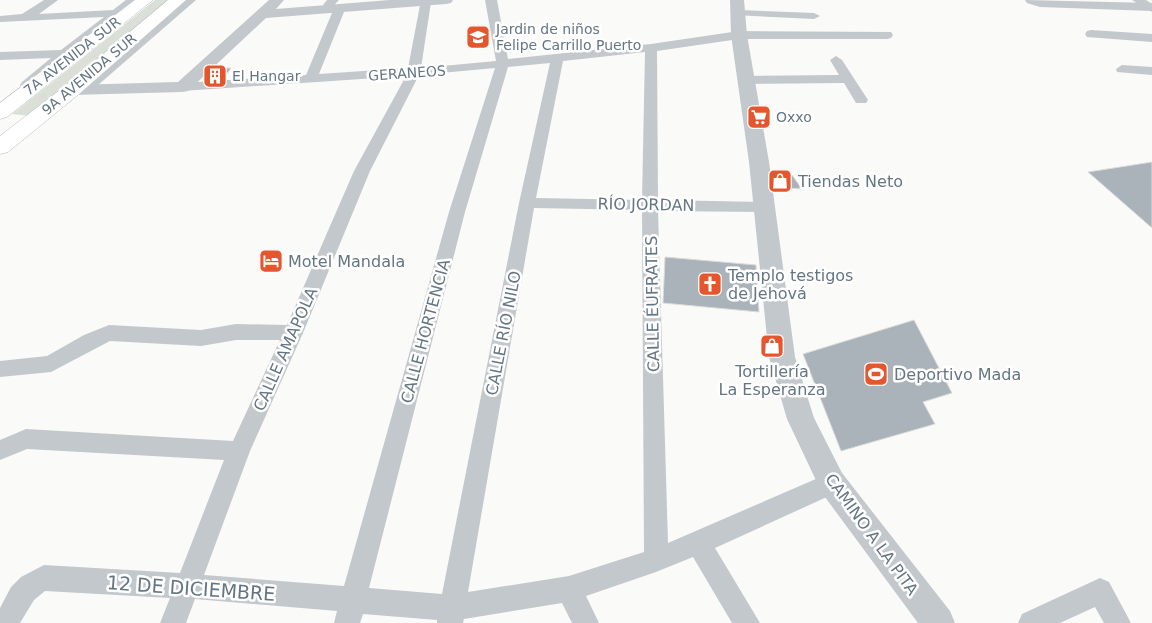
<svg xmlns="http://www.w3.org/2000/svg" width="1152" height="623" font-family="'DejaVu Sans',sans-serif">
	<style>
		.green { fill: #dadfd7 }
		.building { fill: #aab3b9; stroke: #dcdcda }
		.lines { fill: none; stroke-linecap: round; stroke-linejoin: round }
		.primary-casing { stroke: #b5babe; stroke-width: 1 }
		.minor { fill: #c3c8cc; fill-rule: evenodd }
		.tertiary { fill: #c3c8cc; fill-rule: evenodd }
		.primary { fill: #fff; fill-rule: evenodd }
		.labels { text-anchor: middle; stroke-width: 5; stroke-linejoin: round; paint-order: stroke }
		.far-poi-label { font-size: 14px; fill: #657683; stroke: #fff; text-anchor: start }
		.far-street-label { font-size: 14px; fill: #657683; stroke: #fff }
		.poi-label { font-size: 16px; fill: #657683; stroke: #fff; text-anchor: start }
		.street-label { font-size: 16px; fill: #657683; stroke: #fff }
		.near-street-label { font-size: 19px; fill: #657683; stroke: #fff }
	</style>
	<rect width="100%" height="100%" fill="#fafaf8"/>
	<polygon class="green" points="155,0 173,0 31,116 12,114"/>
	<g class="building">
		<polygon points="215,68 231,68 224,78 203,80"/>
		<polygon points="1152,162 1152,228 1088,172"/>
		<polygon points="772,173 792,175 802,189 774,187"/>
		<polygon points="665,257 756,265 759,312 663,303"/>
		<polygon points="914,320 952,393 923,402 935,424 841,451 803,354"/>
	</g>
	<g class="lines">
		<g class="primary-casing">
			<g id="primary">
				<polygon points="135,0 153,0 7,117 0,119 0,103"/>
				<polygon points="168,0 186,0 79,94 8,152 0,154 0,136 65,86"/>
			</g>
		</g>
		<g class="minor">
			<path d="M44,0h14l-19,14 74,-4 13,-10h13l-102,82c-5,5 -7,8 -15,6l-2,-3 2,-3 29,-24 -51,2v-8l61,-2 43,-33 -104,5v-6l22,-2z"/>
			<polygon points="183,0 196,0 90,92 80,92 78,89 80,86"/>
			<path d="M327,0h12l-4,4 9,8 -25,62 89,-6 13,-68h8l2,2 -10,66 75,-7 -11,-61h12l11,59 143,-15 88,-13 152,1 2,3 -2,3 -4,1h-148l-82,12 1,149 106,2 6,1 2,4 -2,4 -6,1 -106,-1 10,332 164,-71 8,3 3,8 -3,8 -125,57 45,75h-28l-39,-66 -37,15 -70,24 13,27h-27l-10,-20 -98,16 -1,4h-26v-3l-74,-6 -3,9h-26l3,-12 -142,-12 -9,24h-26l10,-25 -125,-7 -11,9 -14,23h-20v-15l11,-21 10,-10 23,-12 136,8 44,-113 -197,-11 -27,11v-20l26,-11 207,12 47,-101h-44l-35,6 -91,-5 -59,31 -51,5v-16l47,-5 37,-21 25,-10 92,5 35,-6 51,1 67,-154 52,-95 -224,15 -7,-4 7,-4 124,-8 26,-62 -9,-8zM645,52l-3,148 -106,-2 27,-137zM550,63l-31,140 -77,391 -73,-6 96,-376 43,-145zM495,68l-46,144 -105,374 -140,-11 46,-124 53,-118 67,-162 49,-96zM534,208l108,2 2,342 -75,24 -101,16z"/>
			<polygon points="1132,0 1146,0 1152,4 1152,12"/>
			<polygon points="738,10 814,13 820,16 814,19 734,15 732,13"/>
			<polygon points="1091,30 1152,34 1152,42 1087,37 1085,34 1087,31"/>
			<polygon points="836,56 842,60 868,100 866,103 856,103 844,83 746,84 739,80 746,76 839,75 830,60"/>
			<polygon points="1122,65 1152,67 1152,75 1117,72 1116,69"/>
			<polygon points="1100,578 1109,582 1131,623 1104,623 1095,607 1060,623 1018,623 1022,614"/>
		</g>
		<g class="tertiary">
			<polygon points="269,0 284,0 276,9 390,0 453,0 451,3 446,4 266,18 188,91 182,92 72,95 66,94 64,90 66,86 72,85 178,82"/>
			<polygon points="730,0 744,0 747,35 769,162 795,357 814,418 842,473 950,611 955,623 918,623 822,493 787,419 769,357 749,162 731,35"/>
			<polygon points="1025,0 1152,3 1152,11 1040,7 1027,3"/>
		</g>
		<use href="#primary" class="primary"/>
	</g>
	<defs>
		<g id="school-square" transform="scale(1.25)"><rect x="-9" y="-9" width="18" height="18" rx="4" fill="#e4572e" stroke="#fff"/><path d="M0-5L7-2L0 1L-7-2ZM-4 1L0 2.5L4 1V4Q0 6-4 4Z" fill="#fff"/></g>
		<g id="building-square" transform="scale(1.25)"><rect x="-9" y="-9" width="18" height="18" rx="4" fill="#e4572e" stroke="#fff"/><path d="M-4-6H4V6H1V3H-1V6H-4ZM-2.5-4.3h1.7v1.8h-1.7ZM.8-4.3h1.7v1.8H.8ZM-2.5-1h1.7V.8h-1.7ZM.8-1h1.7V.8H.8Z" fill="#fff"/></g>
		<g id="supermarket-square" transform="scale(1.25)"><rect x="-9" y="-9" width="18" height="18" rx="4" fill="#e4572e" stroke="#fff"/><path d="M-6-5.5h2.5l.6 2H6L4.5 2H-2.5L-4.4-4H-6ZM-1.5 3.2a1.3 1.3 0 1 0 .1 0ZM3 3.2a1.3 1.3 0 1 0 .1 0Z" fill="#fff"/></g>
		<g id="shop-square" transform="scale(1.25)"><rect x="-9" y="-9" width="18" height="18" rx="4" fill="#e4572e" stroke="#fff"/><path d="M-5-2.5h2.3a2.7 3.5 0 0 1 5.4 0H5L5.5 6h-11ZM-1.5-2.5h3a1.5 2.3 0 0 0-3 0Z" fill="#fff"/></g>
		<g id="hotel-square" transform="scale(1.25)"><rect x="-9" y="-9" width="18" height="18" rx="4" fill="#e4572e" stroke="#fff"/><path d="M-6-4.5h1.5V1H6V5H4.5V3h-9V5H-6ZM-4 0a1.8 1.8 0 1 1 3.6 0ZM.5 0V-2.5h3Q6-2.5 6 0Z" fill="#fff"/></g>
		<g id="church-square" transform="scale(1.25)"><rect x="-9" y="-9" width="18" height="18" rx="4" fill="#e4572e" stroke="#fff"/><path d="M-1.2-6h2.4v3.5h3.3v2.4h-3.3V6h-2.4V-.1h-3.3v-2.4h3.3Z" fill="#fff"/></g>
		<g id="stadium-square" transform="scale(1.25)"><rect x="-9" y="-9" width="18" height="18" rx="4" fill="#e4572e" stroke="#fff"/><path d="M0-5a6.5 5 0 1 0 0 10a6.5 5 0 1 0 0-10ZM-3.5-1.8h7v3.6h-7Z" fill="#fff"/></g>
	</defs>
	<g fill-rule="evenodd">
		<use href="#school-square" x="478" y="37"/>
		<use href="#building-square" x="215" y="76"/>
		<use href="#supermarket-square" x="759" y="117"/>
		<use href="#shop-square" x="780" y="181"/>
		<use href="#hotel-square" x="271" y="261"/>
		<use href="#church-square" x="710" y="284"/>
		<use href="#shop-square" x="772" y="346"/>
		<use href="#stadium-square" x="876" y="374"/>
	</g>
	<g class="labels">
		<g class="far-poi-label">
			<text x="496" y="34">Jardin de niños<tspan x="496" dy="16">Felipe Carrillo Puerto</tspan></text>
			<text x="232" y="81">El Hangar</text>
			<text x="776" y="122">Oxxo</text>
		</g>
		<g class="far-street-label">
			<text transform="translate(72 56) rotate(-38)" y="5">7A AVENIDA SUR</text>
			<text transform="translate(407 73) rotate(-4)" y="5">GERANEOS</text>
			<text transform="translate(89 74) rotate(-40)" y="5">9A AVENIDA SUR</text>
		</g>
		<g class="poi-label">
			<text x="798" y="187">Tiendas Neto</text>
			<text x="288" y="267">Motel Mandala</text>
			<text x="728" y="281">Templo testigos<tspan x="728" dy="18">de Jehová</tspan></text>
			<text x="772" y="377" text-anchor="middle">Tortillería<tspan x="772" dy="18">La Esperanza</tspan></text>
			<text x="894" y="380">Deportivo Mada</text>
		</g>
		<g class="street-label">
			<text transform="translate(646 204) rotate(1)" y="6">RÍO JORDAN</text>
			<text transform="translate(652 304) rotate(-91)" y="6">CALLE ÉUFRATES</text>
			<text transform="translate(425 331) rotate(-75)" y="6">CALLE HORTENCIA</text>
			<text transform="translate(503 333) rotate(-79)" y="6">CALLE RÍO NILO</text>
			<text transform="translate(285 349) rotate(-66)" y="6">CALLE AMAPOLA</text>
			<text transform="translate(872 534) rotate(54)" y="6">CAMINO A LA PITA</text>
		</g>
		<g class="near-street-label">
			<text transform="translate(191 588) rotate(4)" y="7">12 DE DICIEMBRE</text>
		</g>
	</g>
</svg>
